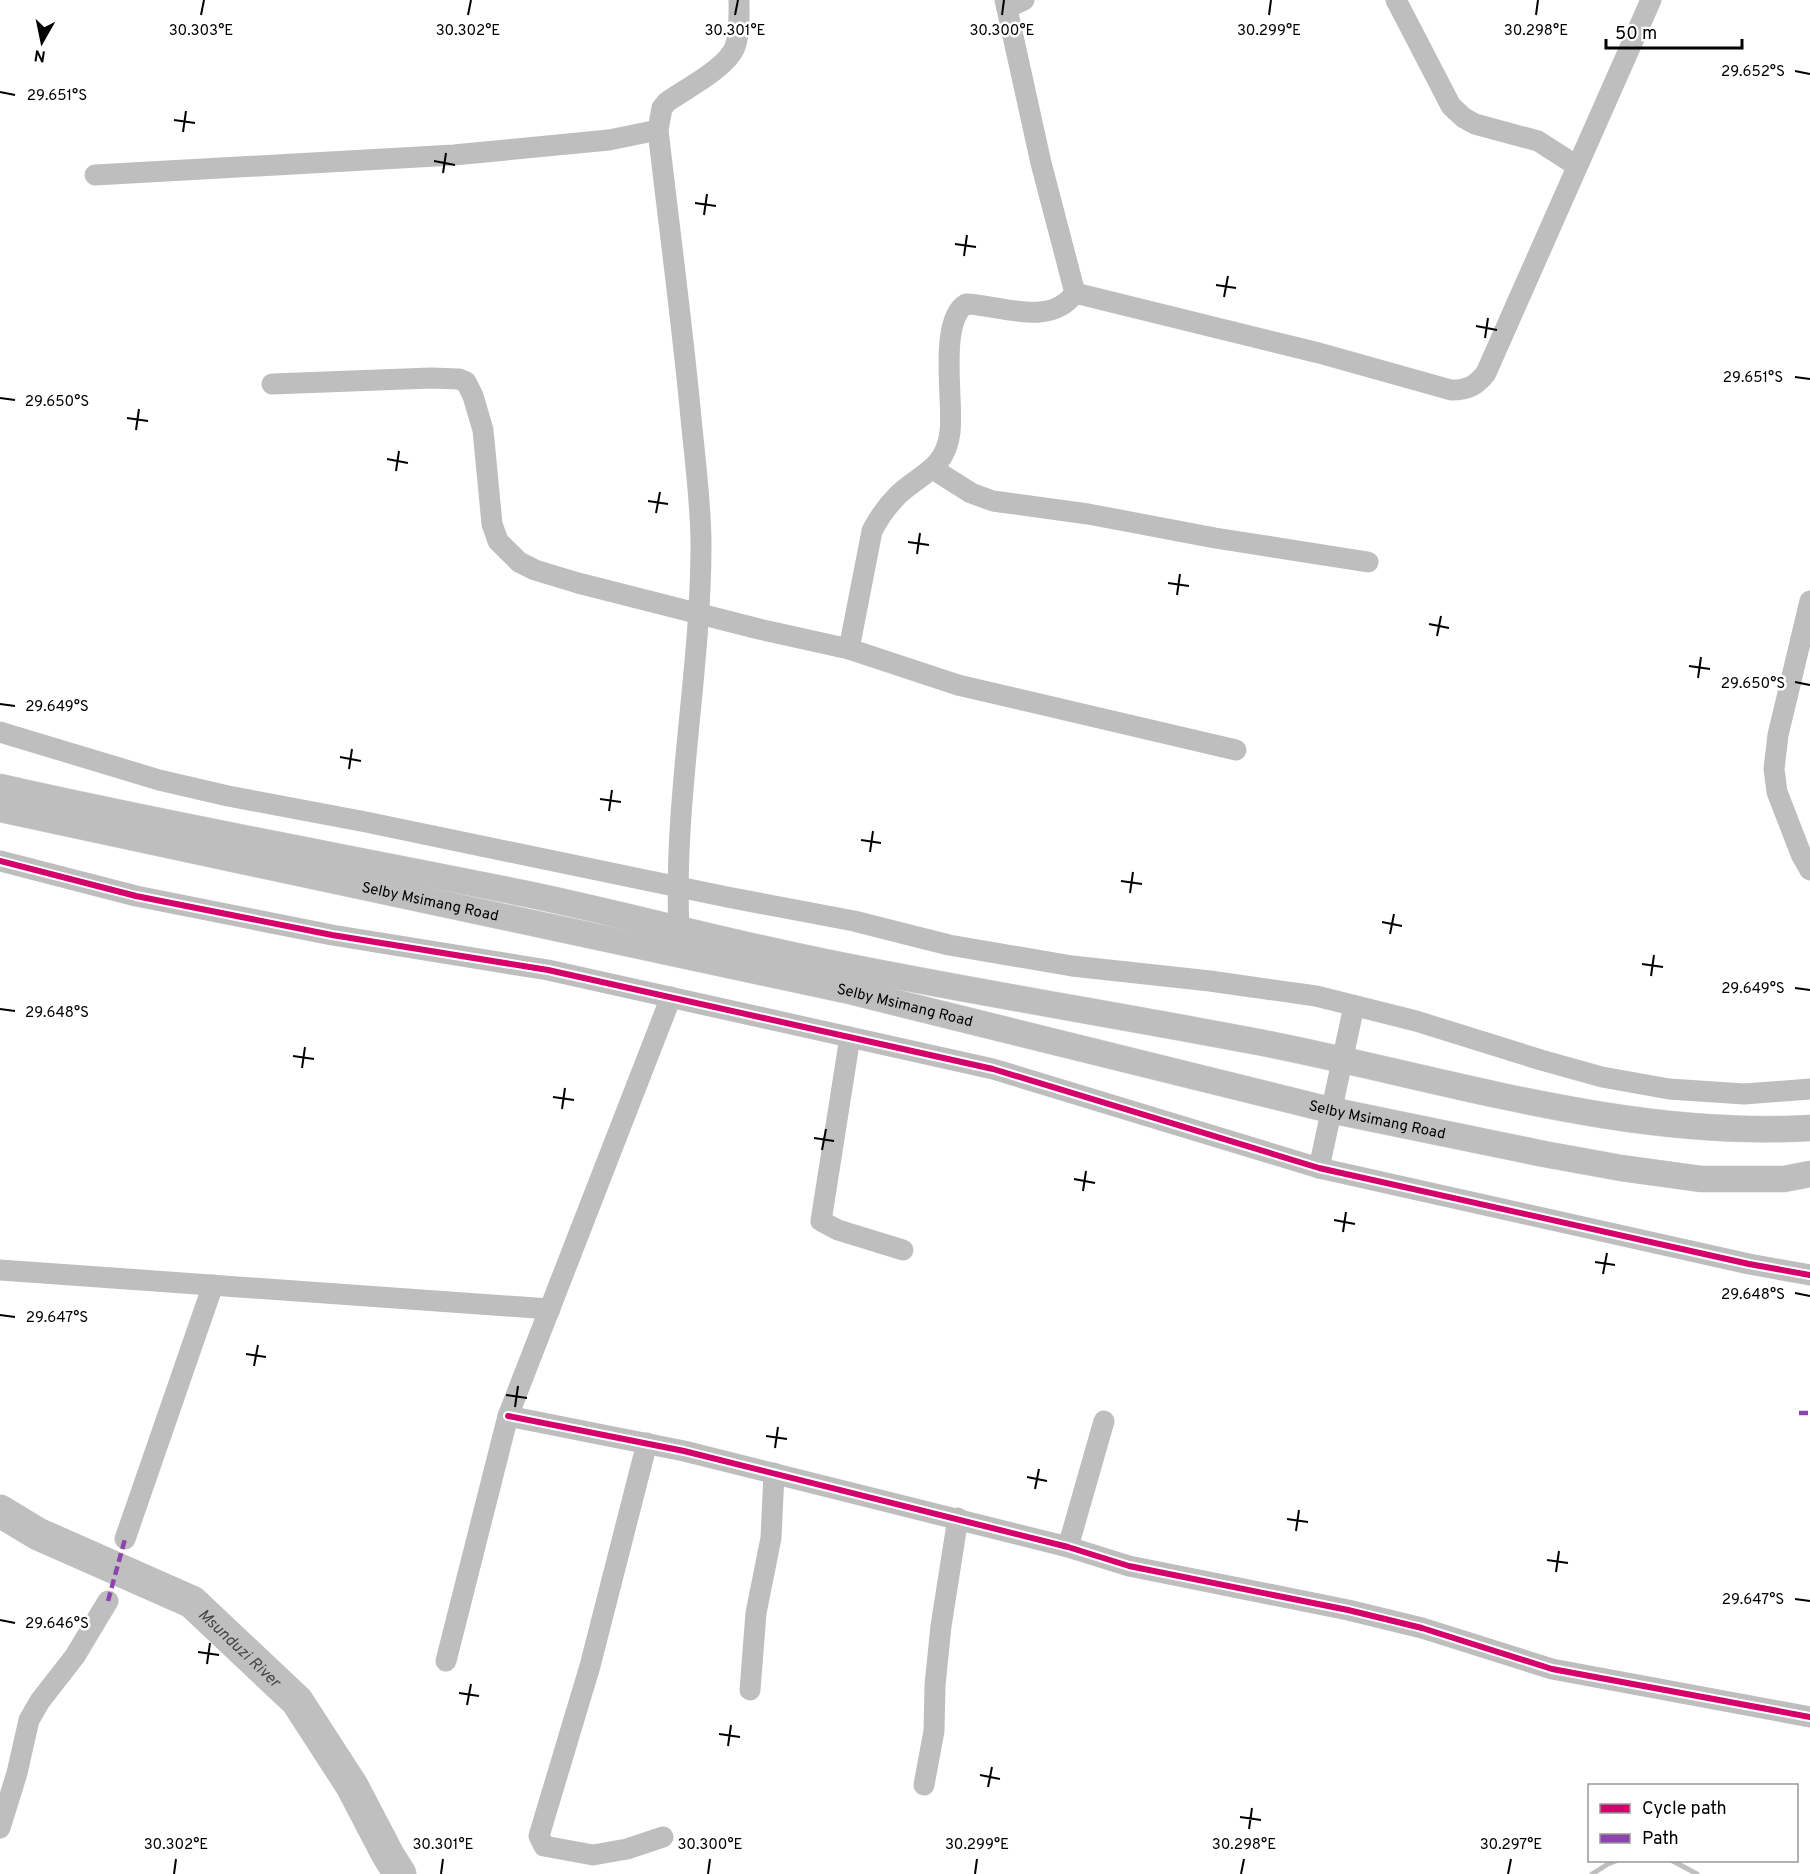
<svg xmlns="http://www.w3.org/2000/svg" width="1810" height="1874" font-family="Overpass,sans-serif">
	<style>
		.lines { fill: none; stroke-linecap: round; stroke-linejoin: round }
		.stream { stroke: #bfbfbf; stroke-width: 5 }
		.river { stroke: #bfbfbf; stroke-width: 33 }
		.major-casing { stroke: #dbdbdb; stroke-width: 27 }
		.minor { stroke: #bebebe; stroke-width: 21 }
		.major { stroke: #bebebe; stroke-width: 26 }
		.quiet { stroke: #8e44ad; stroke-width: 4.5; stroke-dasharray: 9 4.5; stroke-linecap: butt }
		.cycleway-casing { stroke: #fff; stroke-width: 10 }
		.cycleway { stroke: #d6006c; stroke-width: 6 }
		.ticks { fill: none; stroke: #000; stroke-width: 2 }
		.labels { text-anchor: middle; stroke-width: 5; stroke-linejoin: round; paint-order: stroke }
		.street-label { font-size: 15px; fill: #000; stroke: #fff }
		.water-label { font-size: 16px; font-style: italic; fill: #444; stroke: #fff }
		.ticks-label { font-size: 15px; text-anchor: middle; fill: #000; stroke: #fff; stroke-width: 5; stroke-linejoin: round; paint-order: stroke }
	</style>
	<rect width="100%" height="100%" fill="#fff"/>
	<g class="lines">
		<g class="stream">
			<polyline points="1671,1860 1697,1874"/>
			<polyline points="1592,1874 1608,1864 1618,1860"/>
		</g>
		<path class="river" id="s1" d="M0,1511l38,23 154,68 105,99 55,85 36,69 12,19"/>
		<g class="major-casing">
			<g id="major">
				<path d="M0,787c175,40 351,71 527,107 100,21 198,48 298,68 142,29 286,52 428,79 183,35 369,98 557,87"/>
				<path id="s2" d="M0,809l845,181 485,120 214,44 77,14 80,11h83l26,-5"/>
			</g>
		</g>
		<g class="minor">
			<polyline points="1005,0 1041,163 1075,293"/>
			<polyline points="1396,0 1451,106 1464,118 1475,124 1538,141 1577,166"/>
			<polyline points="1007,8 1024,0"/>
			<polyline points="95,175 454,155 609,140 658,130"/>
			<path d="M1075,293l244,60 132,37c17,0 25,-4 35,-17l165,-373"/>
			<path d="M272,384l159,-6 28,1 7,3 7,14 10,34 9,94 6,17 21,21 16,8 43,13 181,46 90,20 23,-118c7,-14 16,-26 27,-37 23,-21 47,-26 51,-62 4,-29 -12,-111 16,-128 35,1 84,24 109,-11"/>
			<polyline points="933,469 971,493 993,501 1088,514 1215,538 1368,562"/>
			<polyline points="1810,601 1778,735 1774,769 1777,792 1801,854 1810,870"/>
			<polyline points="849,649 958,685 1236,750"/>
			<polyline points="0,732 159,780 228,796 366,822 727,897 854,921 949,945 1072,966 1210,981 1316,996 1416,1021 1541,1060 1602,1077 1669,1089 1744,1094 1810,1089"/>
			<polyline points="0,861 136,896 332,935 548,970 993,1069 1319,1168 1749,1264 1810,1275"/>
			<path d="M679,929c-6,-128 22,-256 22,-384 0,-42 -6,-85 -10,-127 -9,-96 -22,-192 -33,-288l4,-22 5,-6c18,-13 60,-34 68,-55 5,-15 4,-32 4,-47"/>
			<polyline points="850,1037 821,1221 838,1230 903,1250"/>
			<polyline points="1319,1168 1354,1006"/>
			<polyline points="0,1270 550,1309"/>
			<polyline points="508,1416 684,1451 1068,1547 1129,1566 1348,1610 1422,1628 1552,1669 1810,1717"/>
			<polyline points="647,1443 590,1666 539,1836 544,1846 593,1855 627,1849 663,1837"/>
			<polyline points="125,1539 213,1285"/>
			<polyline points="1068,1547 1104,1421"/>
			<polyline points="446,1661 508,1416 671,997"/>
			<polyline points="750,1690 756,1613 771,1538 774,1473"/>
			<polyline points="924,1785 934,1731 935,1685 941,1626 958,1518"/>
			<polyline points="0,1828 17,1773 29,1720 40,1701 75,1656 108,1601"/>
		</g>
		<use href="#major" class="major"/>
		<g class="quiet">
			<polyline points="1799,1413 1810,1413"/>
			<polyline points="108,1601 125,1539"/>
		</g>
		<g class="cycleway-casing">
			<g id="cycleway">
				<polyline points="0,861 136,896 332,935 548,970 993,1069 1319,1168 1749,1264 1810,1275"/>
				<polyline points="508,1416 684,1451 1068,1547 1129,1566 1348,1610 1422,1628 1552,1669 1810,1717"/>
			</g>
		</g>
		<use href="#cycleway" class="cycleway"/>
	</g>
	<path class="ticks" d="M201,15l3,-15M468,15l3,-15M735,15l3,-15M1002,15l2,-15M1269,15l2,-15M1536,15l2,-15M1795,71l15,3M0,92l15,3M174,120l21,3M183,132l3,-21M434,161l21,4M443,173l3,-20M695,203l21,3M704,215l3,-21M955,244l21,3M964,256l3,-21M1216,285l20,3M1224,297l4,-21M1476,326l21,4M1485,338l3,-20M1795,377l15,2M0,398l15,2M127,418l21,3M136,430l3,-21M387,459l21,4M396,471l3,-20M648,501l20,3M656,513l4,-21M908,542l21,3M917,554l3,-21M1168,583l21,3M1177,595l3,-21M1429,624l20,4M1437,636l4,-20M1689,666l21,3M1698,678l3,-21M1795,682l15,3M0,704l15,2M340,757l21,4M349,769l3,-20M600,799l21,3M609,811l3,-21M861,840l20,3M870,852l3,-21M1121,881l21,3M1130,893l3,-21M1382,922l20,4M1390,934l4,-20M1642,964l21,3M1651,976l3,-21M1795,988l15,2M0,1009l15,2M293,1056l21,3M302,1068l3,-21M553,1097l21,3M562,1109l3,-21M814,1138l20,3M822,1150l4,-21M1074,1179l21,4M1083,1191l3,-20M1334,1220l21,4M1343,1232l3,-20M1595,1262l20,3M1603,1274l4,-21M1795,1293l15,3M0,1315l15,2M246,1354l20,3M254,1366l4,-21M506,1395l21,3M515,1407l3,-21M766,1436l21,3M775,1448l3,-21M1027,1477l20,4M1035,1489l4,-20M1287,1519l21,3M1296,1531l3,-21M1547,1560l21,3M1556,1572l3,-21M1795,1599l15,2M0,1620l15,3M198,1652l21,3M207,1664l3,-21M459,1693l20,3M467,1705l4,-21M719,1734l21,3M728,1746l3,-21M980,1775l20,4M988,1787l4,-20M1240,1817l21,3M1249,1829l3,-21M174,1874l2,-15M441,1874l2,-15M708,1874l2,-15M975,1874l2,-15M1241,1874l3,-15M1508,1874l3,-15"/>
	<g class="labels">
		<g class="street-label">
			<text dy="5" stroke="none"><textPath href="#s2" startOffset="440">Selby Msimang Road</textPath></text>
			<text dy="5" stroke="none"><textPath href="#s2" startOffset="926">Selby Msimang Road</textPath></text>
			<text dy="5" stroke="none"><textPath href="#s2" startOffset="1412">Selby Msimang Road</textPath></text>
		</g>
		<g class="water-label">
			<text dy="6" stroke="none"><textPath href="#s1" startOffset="279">Msunduzi River</textPath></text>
		</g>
	</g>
	<g class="ticks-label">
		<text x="468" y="35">30.302°E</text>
		<text x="735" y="35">30.301°E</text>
		<text x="1002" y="35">30.300°E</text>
		<text x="1269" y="35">30.299°E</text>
		<text x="1536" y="35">30.298°E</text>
		<text x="201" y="35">30.303°E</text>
		<text x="1753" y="76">29.652°S</text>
		<text x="57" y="100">29.651°S</text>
		<text x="1753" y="382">29.651°S</text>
		<text x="57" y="406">29.650°S</text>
		<text x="1753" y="688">29.650°S</text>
		<text x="57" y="711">29.649°S</text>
		<text x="1753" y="993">29.649°S</text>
		<text x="57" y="1017">29.648°S</text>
		<text x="1753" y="1299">29.648°S</text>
		<text x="57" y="1322">29.647°S</text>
		<text x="1753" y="1604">29.647°S</text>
		<text x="57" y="1628">29.646°S</text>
		<text x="176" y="1849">30.302°E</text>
		<text x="443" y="1849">30.301°E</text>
		<text x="710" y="1849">30.300°E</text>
		<text x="977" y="1849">30.299°E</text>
		<text x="1244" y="1849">30.298°E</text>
		<text x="1511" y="1849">30.297°E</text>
	</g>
	<rect x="1588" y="1784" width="210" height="78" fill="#ffffff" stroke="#999999" stroke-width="1.5"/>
	<rect x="1600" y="1804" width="30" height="9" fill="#d6006c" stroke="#999999" stroke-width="1.5"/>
	<text x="1642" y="1814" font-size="18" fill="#000000">Cycle path</text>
	<rect x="1600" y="1834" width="30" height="9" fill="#8e44ad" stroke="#999999" stroke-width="1.5"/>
	<text x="1642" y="1844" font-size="18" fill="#000000">Path</text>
	<g transform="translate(42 42) rotate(189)" stroke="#ffffff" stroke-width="4.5" paint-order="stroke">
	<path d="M0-4.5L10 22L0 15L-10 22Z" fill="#000000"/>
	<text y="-9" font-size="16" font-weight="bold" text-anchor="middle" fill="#000000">N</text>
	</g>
	<path d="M1606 39v9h136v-9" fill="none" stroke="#000000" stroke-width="3"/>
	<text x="1615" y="39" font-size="18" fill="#000000" stroke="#ffffff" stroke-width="4.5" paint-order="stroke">50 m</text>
</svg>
